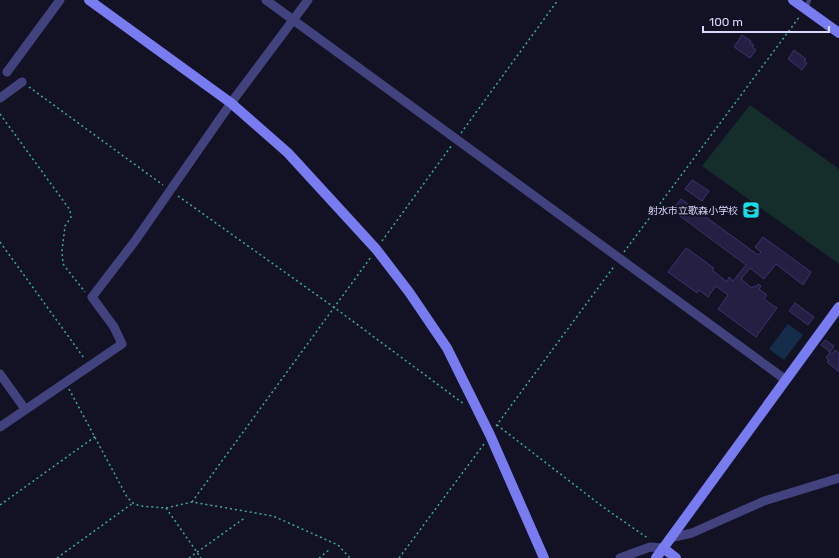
<svg xmlns="http://www.w3.org/2000/svg" width="839" height="558" font-family="Rubik,'Noto Sans JP',sans-serif">
	<style>
		.green { fill: #152d2b }
		.water { fill: #152c4a }
		.building { fill: #251f43; stroke: #3c346d }
		.lines { fill: none; stroke-linecap: round; stroke-linejoin: round }
		.path { stroke: #3cab9f; stroke-width: 1.5; stroke-dasharray: 2 3; stroke-linecap: butt }
		.lane { stroke: #41427e; stroke-width: 4.5 }
		.street { stroke: #41427e; stroke-width: 9 }
		.secondary { stroke: #797cf1; stroke-width: 10 }
		.labels { text-anchor: middle; stroke-width: 4; stroke-linejoin: round; paint-order: stroke }
		.poi-label { font-size: 10px; fill: #dad8fb; stroke: #131124; text-anchor: end }
	</style>
	<rect width="100%" height="100%" fill="#131124"/>
	<polygon class="green" points="750,105 839,169 839,264 702,166"/>
	<polygon class="water" points="788,324 803,335 784,360 769,349"/>
	<g class="building">
		<polygon points="742,35 751,41 750,43 754,45 752,47 756,50 750,58 734,47"/>
		<polygon points="794,50 806,59 804,61 807,63 802,70 788,59"/>
		<polygon points="692,180 709,191 702,201 685,189"/>
		<polygon points="681,199 758,255 761,252 755,247 763,237 811,272 803,285 776,264 764,279 750,268 741,279 752,288 754,286 756,287 758,284 761,286 759,289 767,295 764,299 777,308 756,337 718,309 728,295 716,286 708,297 699,290 697,293 668,272 686,248 714,268 712,270 727,282 729,277 733,281 746,265 672,210"/>
		<polygon points="795,303 814,317 808,325 789,311"/>
		<polygon points="825,340 834,346 830,352 821,345"/>
		<polygon points="835,350 839,353 839,372 827,362 829,360 826,358 830,352 832,354"/>
	</g>
	<g class="lines">
		<g class="path">
			<polyline points="29,87 163,185"/>
			<polyline points="0,114 70,210 71,217 65,226 62,251 63,264 85,292"/>
			<polyline points="461,133 558,0"/>
			<polyline points="178,196 335,308 464,404"/>
			<polyline points="382,241 452,145"/>
			<polyline points="0,242 84,358"/>
			<polyline points="624,252 800,16"/>
			<polyline points="69,389 127,497 133,503 140,506 166,508 192,502 273,516 338,545 350,558"/>
			<polyline points="497,425 603,507 649,539"/>
			<polyline points="496,426 615,265"/>
			<polyline points="192,502 371,257"/>
			<polyline points="0,505 96,436"/>
			<polyline points="166,508 201,558"/>
			<polyline points="57,558 133,503"/>
			<polyline points="189,558 246,517"/>
			<polyline points="319,558 329,550"/>
			<polyline points="399,558 484,444"/>
		</g>
		<polyline class="lane" points="806,9 809,0"/>
		<g class="street">
			<polyline points="266,0 786,380"/>
			<polyline points="7,72 60,0"/>
			<polyline points="0,98 22,82"/>
			<polyline points="0,374 25,409"/>
			<polyline points="0,427 122,344 114,327 92,297 135,241 231,103 308,0"/>
			<polyline points="670,538 692,533 764,501 839,478"/>
			<polyline points="620,558 650,547 663,548"/>
		</g>
		<g class="secondary">
			<polyline points="89,0 231,103 288,153 376,249 409,292 447,348 490,435 544,558"/>
			<polyline points="793,0 839,33"/>
			<polyline points="663,548 676,558"/>
			<polyline points="656,558 839,307"/>
		</g>
	</g>
	<defs>
		<g id="school-square" transform="scale(0.9)"><rect x="-9" y="-9" width="18" height="18" rx="4" fill="#18dde7" stroke="#131124"/><path d="M0-5L7-2L0 1L-7-2ZM-4 1L0 2.5L4 1V4Q0 6-4 4Z" fill="#111"/></g>
	</defs>
	<g fill-rule="evenodd">
		<use href="#school-square" x="751" y="210"/>
	</g>
	<g class="labels">
		<g class="poi-label">
			<text x="738" y="214">射水市立歌森小学校</text>
		</g>
	</g>
	<path d="M703 26v6h126v-6" fill="none" stroke="#dad8fb" stroke-width="2"/>
	<text x="709" y="26" font-size="12" fill="#dad8fb" stroke="#131124" stroke-width="3" paint-order="stroke">100 m</text>
</svg>
